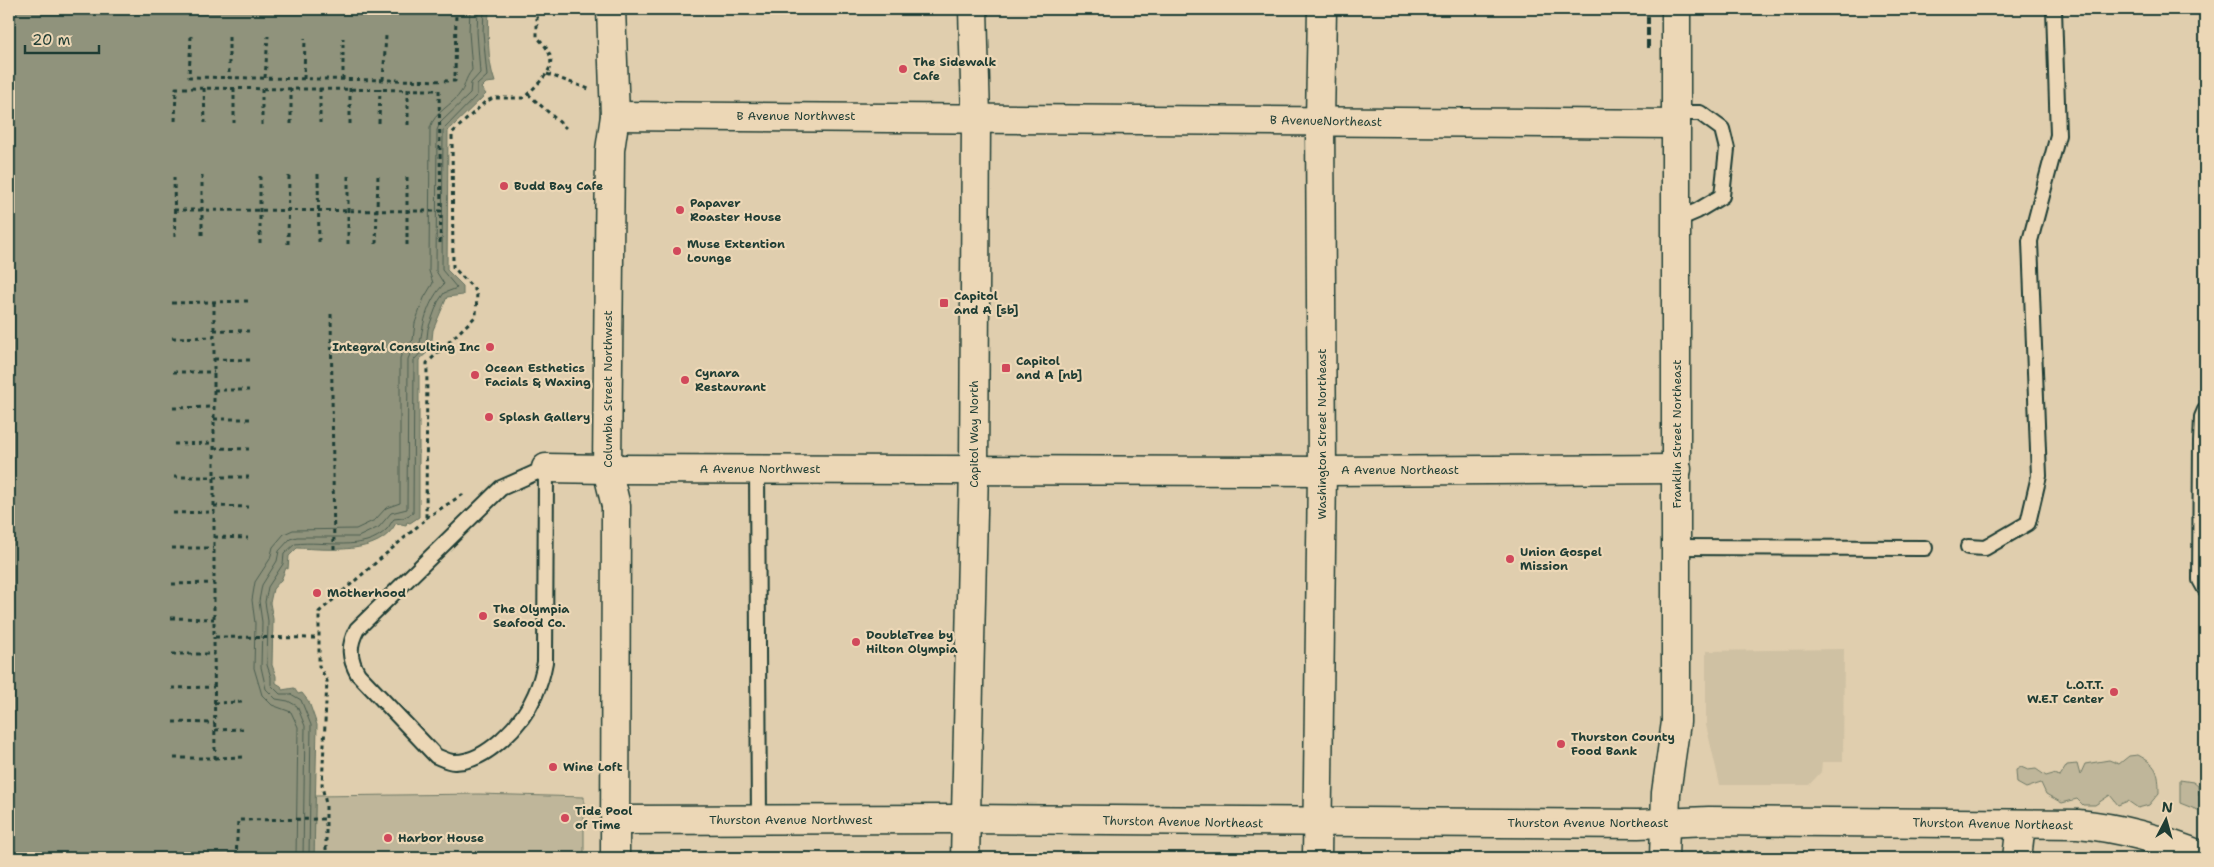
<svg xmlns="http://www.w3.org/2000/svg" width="2214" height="867" font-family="'Shantell Sans',sans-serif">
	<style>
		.built { fill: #cfc1a3 }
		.green { fill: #bfb69a; stroke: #6f7a67 }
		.water { fill: #90937c; stroke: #63715f }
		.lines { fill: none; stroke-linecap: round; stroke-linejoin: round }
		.shore { stroke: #4c5f51; stroke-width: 1 }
		.service-casing { stroke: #1f3d34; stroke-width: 18 }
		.minor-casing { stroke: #1f3d34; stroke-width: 31 }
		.tertiary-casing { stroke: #1f3d34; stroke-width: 31 }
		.path { stroke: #1f3d34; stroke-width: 3; stroke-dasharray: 4 4; stroke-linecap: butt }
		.service { stroke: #ecd7b6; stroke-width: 14 }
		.minor { stroke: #ecd7b6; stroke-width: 28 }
		.tertiary { stroke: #ecd7b6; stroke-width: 28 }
		.rail { stroke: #1f3d34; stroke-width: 4; stroke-dasharray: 8 4; stroke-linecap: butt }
		.poi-dot { fill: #d1495b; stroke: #ecd7b6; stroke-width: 2 }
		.labels { text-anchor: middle; stroke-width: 4.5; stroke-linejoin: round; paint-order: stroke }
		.poi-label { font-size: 12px; font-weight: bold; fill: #1f3d34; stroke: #ecd7b6; text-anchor: start }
		.street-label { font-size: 12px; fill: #1f3d34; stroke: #ecd7b6 }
	</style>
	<rect width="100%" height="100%" fill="#e0ceae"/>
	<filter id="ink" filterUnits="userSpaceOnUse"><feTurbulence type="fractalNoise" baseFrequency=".02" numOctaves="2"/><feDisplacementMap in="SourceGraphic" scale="10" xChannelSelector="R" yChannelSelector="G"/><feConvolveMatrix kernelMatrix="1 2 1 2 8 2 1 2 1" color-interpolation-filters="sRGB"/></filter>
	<g filter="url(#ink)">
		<polygon class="built" points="1844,649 1843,762 1822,762 1821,772 1809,785 1720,785 1706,725 1706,651"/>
		<g class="green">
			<path d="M2138,755c19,10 21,17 21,38l-10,12 -11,3 -10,-7 -10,4 -8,-10 -15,10h-12l-6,-6 -15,4 -16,-9 -5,-11 -15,5 -9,-5 -1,-13 5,-3 7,3 8,-1 10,7 7,-2 7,2 7,-11 10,-1 3,11 5,-11 24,-4 10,4 10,-8z"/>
			<polygon points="2180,780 2193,782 2198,786 2199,796 2205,793 2205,813 2180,803"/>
			<polygon points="479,794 584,797 584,858 314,858 315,796"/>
		</g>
		<path class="water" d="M9,9h480c-1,23 -2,51 6,73l-9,1 -5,5 5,6 -38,37 -1,139 16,16v9l-16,2 -14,33 -2,19 -12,11v157l-9,6 -3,-1 -1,3 -10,-2c-16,33 -69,26 -99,25l-8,8 -1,13 -2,-1 -5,12 -8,9 -3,14 3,16 -1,46 4,11v7l5,3 1,4 12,-2 4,6 4,-1 7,9 8,23 -3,133h-305z"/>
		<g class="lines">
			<g class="shore">
				<path d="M296,858l2,-131 -7,-15 -19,-7 -10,-10 -8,-27 1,-45 -3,-23 3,-18 15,-23 3,-12 11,-13 9,-4 63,-1 19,-9 11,-12 14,-5v-145l4,-9 9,-9 2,-17 9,-25 9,-15 -4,-12 1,-143c4,-16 23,-23 31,-36 5,-7 3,-12 11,-22l-3,-38 1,-23"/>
				<path d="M303,858l2,-132 -8,-20 -9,-5 -12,-2 -10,-10 -5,-22 1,-45 -3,-21 3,-16 15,-24 2,-10 11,-12 7,-2h61l21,-10 12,-14 16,-4 1,-150 3,-7 9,-8c3,-22 8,-44 24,-60l-8,-13 1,-141 3,-7 30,-29 1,-11 9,-10 -3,-41 1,-23"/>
				<path d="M309,858l2,-133 -10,-25 -10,-6h-11l-9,-9v-8l-4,-12 1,-44 -3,-19 3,-15 15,-23 1,-10 11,-10c29,-4 69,9 92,-15 3,-3 4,-7 7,-10l9,-1 10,-5 1,-153 12,-13 2,-18 10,-27 6,-9 13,-5 -15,-18 1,-140 34,-35v-10l10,-9 -4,-44 1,-23"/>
			</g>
			<g class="service-casing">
				<g id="service">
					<polyline points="1676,113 1700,113 1722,129 1727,149 1722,196 1697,211 1676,220"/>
					<polyline points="2205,410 2202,417 2201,442 2200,580 2205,589"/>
					<path d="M546,468l-1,194c-2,11 -5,22 -10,33 -12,28 -49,68 -81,67 -6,0 -13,-4 -18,-6l-78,-82c-9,-16 -10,-28 -1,-45l144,-141z"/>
					<polyline points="757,469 759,821"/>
					<polyline points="1677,547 1925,548"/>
					<polyline points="1968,547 1985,548 2028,523 2039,476 2030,241 2058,135 2054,9"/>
				</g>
			</g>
			<g class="minor-casing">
				<g id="minor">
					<polyline points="611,9 615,116 610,150 607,469 616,506 615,858"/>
					<polyline points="615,116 1676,124"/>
					<polyline points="546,468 607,469 1322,471 1677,469"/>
					<path d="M616,820l350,-1 672,5 71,-3 369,3c45,4 85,16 127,33"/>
					<polyline points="1664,858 1666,793 1676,722 1676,9"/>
					<polyline points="2017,858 2021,824"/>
				</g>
			</g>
			<g class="tertiary-casing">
				<g id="tertiary">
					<polyline points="965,858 974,469 976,118 973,9"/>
					<polyline points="1317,858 1322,471 1320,121 1322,9"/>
				</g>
			</g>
			<g class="path">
				<polyline points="191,36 189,77 455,81 456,9"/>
				<polyline points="229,37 229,78"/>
				<polyline points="547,74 589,89"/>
				<polyline points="265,78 268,36"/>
				<polyline points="304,79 305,38"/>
				<polyline points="343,80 343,38"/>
				<polyline points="383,80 386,36"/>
				<polyline points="204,88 205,123"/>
				<polyline points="234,88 234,123"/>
				<polyline points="291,88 291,124"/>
				<polyline points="320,88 320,123"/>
				<polyline points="350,88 350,124"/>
				<polyline points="528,94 566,128"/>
				<polyline points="379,123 380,88"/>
				<polyline points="262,125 262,88"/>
				<polyline points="408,125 408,89"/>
				<polyline points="318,174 319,244"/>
				<polyline points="202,175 202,239"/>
				<polyline points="260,176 260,243"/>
				<polyline points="174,177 175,239"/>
				<polyline points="174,210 441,211 439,90 176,88 175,123"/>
				<polyline points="440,243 441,211"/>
				<polyline points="288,244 289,175"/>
				<polyline points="348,244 348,176"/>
				<polyline points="376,244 378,175"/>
				<polyline points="407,245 407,175"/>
				<polyline points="214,302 214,637 319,638"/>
				<polyline points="172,303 248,301"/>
				<polyline points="331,314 334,549"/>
				<polyline points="214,330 249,331"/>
				<polyline points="172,338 214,337"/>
				<polyline points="214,359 250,360"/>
				<polyline points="173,372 214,372"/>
				<polyline points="214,390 249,390"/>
				<polyline points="173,408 214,407"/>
				<polyline points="214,419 250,419"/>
				<polyline points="174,444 214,443"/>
				<polyline points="214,448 249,449"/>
				<polyline points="174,477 249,477"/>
				<polyline points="214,506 248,507"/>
				<polyline points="173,513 214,512"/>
				<polyline points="426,518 465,493"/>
				<polyline points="214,537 248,538"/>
				<polyline points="172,548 214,548"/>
				<polyline points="172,584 214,583"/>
				<polyline points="171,618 214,619"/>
				<polyline points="172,654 214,654"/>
				<polyline points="172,688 214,687"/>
				<polyline points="214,703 243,702"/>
				<polyline points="173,722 214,723"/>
				<polyline points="215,730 244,729"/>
				<polyline points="174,758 215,758 214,637"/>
				<polyline points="215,758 244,757"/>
				<polyline points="1699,852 1760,852"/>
				<polyline points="236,858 238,820 326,819"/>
				<path d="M326,858v-54l-4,-18 5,-105 -8,-15v-54l107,-93 1,-156 49,-47 1,-24 -24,-25 -1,-134 33,-31 8,-4h31c21,-22 41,-34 13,-61v-28"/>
			</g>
			<use href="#service" class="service"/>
			<use href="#minor" class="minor"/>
			<use href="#tertiary" class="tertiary"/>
			<polyline class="rail" points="1648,48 1648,9"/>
		</g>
	</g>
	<g class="poi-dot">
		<circle cx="903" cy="69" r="5"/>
		<circle cx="504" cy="186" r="5"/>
		<circle cx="680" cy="210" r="5"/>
		<circle cx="677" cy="251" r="5"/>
		<rect x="939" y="298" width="10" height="10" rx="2.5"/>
		<circle cx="490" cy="347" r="5"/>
		<rect x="1001" y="363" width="10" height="10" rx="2.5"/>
		<circle cx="475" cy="375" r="5"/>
		<circle cx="685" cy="380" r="5"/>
		<circle cx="489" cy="417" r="5"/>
		<circle cx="1510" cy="559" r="5"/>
		<circle cx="317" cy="593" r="5"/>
		<circle cx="483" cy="616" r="5"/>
		<circle cx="856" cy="642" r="5"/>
		<circle cx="2114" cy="692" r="5"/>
		<circle cx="1561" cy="744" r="5"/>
		<circle cx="553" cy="767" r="5"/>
		<circle cx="565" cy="818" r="5"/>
		<circle cx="388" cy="838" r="5"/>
	</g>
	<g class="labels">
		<g class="poi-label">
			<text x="913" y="66">The Sidewalk<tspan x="913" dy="14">Cafe</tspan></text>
			<text x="514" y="190">Budd Bay Cafe</text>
			<text x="690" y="207">Papaver<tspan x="690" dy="14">Roaster House</tspan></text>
			<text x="687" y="248">Muse Extention<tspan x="687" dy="14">Lounge</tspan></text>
			<text x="954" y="300">Capitol<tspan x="954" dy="14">and A [sb]</tspan></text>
			<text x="480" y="351" text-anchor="end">Integral Consulting Inc</text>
			<text x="1016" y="365">Capitol<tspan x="1016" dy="14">and A [nb]</tspan></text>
			<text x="485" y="372">Ocean Esthetics<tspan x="485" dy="14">Facials &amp; Waxing</tspan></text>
			<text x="695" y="377">Cynara<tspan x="695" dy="14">Restaurant</tspan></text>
			<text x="499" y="421">Splash Gallery</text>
			<text x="1520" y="556">Union Gospel<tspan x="1520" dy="14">Mission</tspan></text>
			<text x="327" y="597">Motherhood</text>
			<text x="493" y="613">The Olympia<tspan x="493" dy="14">Seafood Co.</tspan></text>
			<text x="866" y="639">DoubleTree by<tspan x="866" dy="14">Hilton Olympia</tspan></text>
			<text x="2104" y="689" text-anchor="end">L.O.T.T.<tspan x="2104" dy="14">W.E.T Center</tspan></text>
			<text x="1571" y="741">Thurston County<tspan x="1571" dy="14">Food Bank</tspan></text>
			<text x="563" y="771">Wine Loft</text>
			<text x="575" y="815">Tide Pool<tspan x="575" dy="14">of Time</tspan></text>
			<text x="398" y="842">Harbor House</text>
		</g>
		<g class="street-label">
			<text x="796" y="120">B Avenue Northwest</text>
			<text transform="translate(1326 121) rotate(1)" y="4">B AvenueNortheast</text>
			<text transform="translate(608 389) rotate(-90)" y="4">Columbia Street Northwest</text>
			<text transform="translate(974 434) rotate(-90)" y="4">Capitol Way North</text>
			<text transform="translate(1322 434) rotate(-90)" y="4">Washington Street Northeast</text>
			<text transform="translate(1677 434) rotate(-90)" y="4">Franklin Street Northeast</text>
			<text x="760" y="473">A Avenue Northwest</text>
			<text x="1400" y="474">A Avenue Northeast</text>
			<text x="791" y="824">Thurston Avenue Northwest</text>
			<text transform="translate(1183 822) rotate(1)" y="4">Thurston Avenue Northeast</text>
			<text x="1588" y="827">Thurston Avenue Northeast</text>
			<text transform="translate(1993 824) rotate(1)" y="4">Thurston Avenue Northeast</text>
		</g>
	</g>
	<rect width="2214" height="867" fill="none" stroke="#ecd7b6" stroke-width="30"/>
	<rect x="15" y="15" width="2184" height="837" fill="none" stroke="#1f3d34" stroke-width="2" filter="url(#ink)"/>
	<g transform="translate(2166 820) rotate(6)" stroke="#ecd7b6" stroke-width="4" paint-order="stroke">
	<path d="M0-4L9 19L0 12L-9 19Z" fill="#1f3d34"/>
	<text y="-8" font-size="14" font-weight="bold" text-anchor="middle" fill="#1f3d34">N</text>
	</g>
	<path d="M25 45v8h74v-8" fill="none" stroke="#1f3d34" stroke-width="2.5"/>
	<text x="32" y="45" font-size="15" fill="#1f3d34" stroke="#ecd7b6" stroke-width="4" paint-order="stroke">20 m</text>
</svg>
